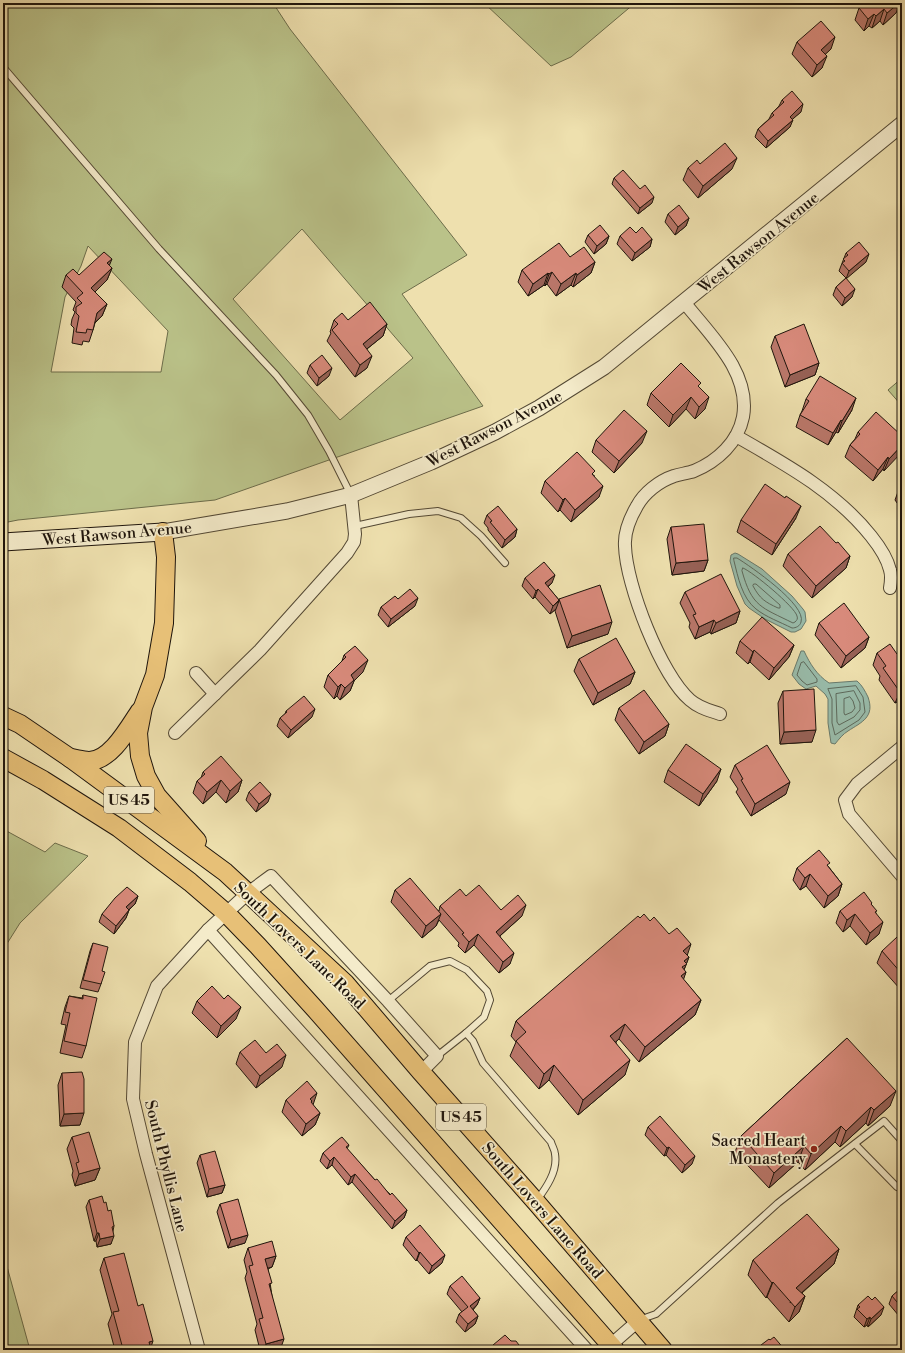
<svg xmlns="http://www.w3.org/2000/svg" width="905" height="1353" font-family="'Libre Bodoni',serif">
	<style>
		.green { fill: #bac289; stroke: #6c6c4a; fill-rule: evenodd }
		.water { fill: #99bdac; stroke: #687a6c }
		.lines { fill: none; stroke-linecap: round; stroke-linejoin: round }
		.shore { stroke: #5c695c; stroke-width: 1 }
		.service-casing { stroke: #534834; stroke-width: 8 }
		.minor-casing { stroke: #534834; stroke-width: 14 }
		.tertiary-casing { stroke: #534834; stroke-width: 17 }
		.secondary-casing { stroke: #1f150c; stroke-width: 19 }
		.primary-casing { stroke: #1f150c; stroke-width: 20 }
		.service { stroke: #f4ebca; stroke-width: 6 }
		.minor { stroke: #f4ebca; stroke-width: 12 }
		.tertiary { stroke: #f4ebca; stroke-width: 15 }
		.secondary { stroke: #f4ebca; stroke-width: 17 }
		.primary { stroke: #e7c077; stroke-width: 18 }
		.wall { fill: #ba776a; stroke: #1f150c }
		.shaded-wall { fill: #976156; stroke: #1f150c }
		.building { fill: #d88a7b; stroke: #1f150c }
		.poi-dot { fill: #8f2418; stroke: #f4ebca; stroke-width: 1.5 }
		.labels { text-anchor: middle; stroke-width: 3.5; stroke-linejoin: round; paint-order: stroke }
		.shield { fill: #f4ebca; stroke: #5f5545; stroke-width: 1 }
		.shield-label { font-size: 15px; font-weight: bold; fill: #1f150c }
		.street-label { font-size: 16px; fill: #1f150c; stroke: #f4ebca }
		.poi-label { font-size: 16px; fill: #1f150c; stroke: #f4ebca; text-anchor: end }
	</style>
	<rect width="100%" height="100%" fill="#eee0ae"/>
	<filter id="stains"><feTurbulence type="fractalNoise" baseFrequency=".005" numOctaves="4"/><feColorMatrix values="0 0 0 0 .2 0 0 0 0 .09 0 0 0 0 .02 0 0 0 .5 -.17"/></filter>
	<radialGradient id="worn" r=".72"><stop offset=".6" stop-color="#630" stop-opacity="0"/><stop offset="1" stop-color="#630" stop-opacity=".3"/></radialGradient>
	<g class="green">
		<path d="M3,3h270l17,26 177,226 -65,39 81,112 -268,94 -197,20 -15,3zM302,229l111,129 -73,62 -107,-121zM88,246l80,85 -7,41h-110l14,-75 16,-31z"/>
		<polygon points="484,3 635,3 571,57 551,66"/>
		<polygon points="902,378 902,406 888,390"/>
		<polygon points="3,829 45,852 55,843 88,856 20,923 3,950"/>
		<polygon points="3,1252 30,1350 3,1350"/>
	</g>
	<g class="water">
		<polygon points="735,553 738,554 762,569 792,596 803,609 805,612 806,621 801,629 795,632 791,632 765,619 749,608 745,604 737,586 730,561 731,555"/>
		<path d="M801,651h3c6,13 13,24 25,32l28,-2c5,4 8,10 11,16 7,20 -6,25 -20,34 -5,3 -9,8 -13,13l-4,-1 -3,-20v-24l-3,-5 -9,-8 -10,3 -7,-5 -7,-9z"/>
	</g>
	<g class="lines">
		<g class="shore">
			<path d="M734,558h3c13,8 70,47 64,64 -1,4 -5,6 -9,6 -12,-6 -26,-11 -36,-19 -14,-11 -18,-32 -22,-48z"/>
			<path d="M743,568c10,4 52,39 54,48 1,3 0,4 -2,6l-2,1c-32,-16 -41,-16 -51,-52z"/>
			<path d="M754,584h2l24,21v3h-2c-13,-6 -18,-9 -25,-22z"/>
			<polygon points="804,662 817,679 817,682 807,685 802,681 797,675 801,663"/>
			<polygon points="856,686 863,697 865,712 859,720 835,735 832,723 832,699 828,689"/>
			<polygon points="854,691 860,703 860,710 854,717 839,725 837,722 836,694"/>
			<polygon points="850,697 853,701 855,708 852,712 845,715 844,713 844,699"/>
		</g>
		<g class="service-casing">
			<g id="service">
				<polyline points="3,67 159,249 276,375 308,415 329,451 351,495"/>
				<polyline points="355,526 409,514 438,511 461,518 481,536 505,563"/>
				<polyline points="388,1001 430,966 450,961 467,970 487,991 490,1000 484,1017 466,1033"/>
				<path d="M437,1056l29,-23 7,8 10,22 68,79c1,4 4,8 4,12 3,17 -9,34 -18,46"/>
				<polyline points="855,1144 897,1187 902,1182"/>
				<polyline points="639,1320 656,1314 778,1203 884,1121 902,1141"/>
			</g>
		</g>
		<g class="minor-casing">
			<g id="minor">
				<path d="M684,302c26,33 67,70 59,115 -5,25 -25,44 -49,54 -6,2 -13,3 -20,5 -15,5 -30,17 -37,30 -7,12 -13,26 -12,40 1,39 36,129 65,154 9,8 19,10 30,14"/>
				<path d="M736,436c49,28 99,55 135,100 8,10 16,21 19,34 2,6 1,12 0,18"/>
				<polyline points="196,673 215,694"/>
				<polyline points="175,733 260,650 347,553 354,542 355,534 351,495"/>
				<polyline points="902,747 857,784 845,800 849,814 902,876"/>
				<polyline points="208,930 587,1350"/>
				<polyline points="606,1349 638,1321"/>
				<polyline points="199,1350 146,1154 133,1099 135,1042 157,986 208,930 248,893 271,876 388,1001 437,1056 421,1072"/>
			</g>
		</g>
		<g class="tertiary-casing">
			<polyline id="tertiary" points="163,532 287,511 351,495 431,462 495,432 539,408 604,367 902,124"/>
		</g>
		<g class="secondary-casing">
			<polyline id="secondary" points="3,542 163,532"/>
		</g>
		<g class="primary-casing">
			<g id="primary">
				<polyline points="163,532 166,557 164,623 155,675 143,707 138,733 140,756 146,776 157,796 197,841"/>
				<polyline points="3,716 20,724 70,758 225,872 345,983 421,1072 536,1202 663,1350"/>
				<polyline points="3,758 43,780 119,828 190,882 226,913 258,946 315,1009 615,1350"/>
				<path d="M70,758c7,1 13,3 19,3 22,0 40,-34 51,-50"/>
			</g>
		</g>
		<use href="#service" class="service"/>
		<use href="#minor" class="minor"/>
		<use href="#tertiary" class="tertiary"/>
		<use href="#secondary" class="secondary"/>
		<use href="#primary" class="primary"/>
	</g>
	<g class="wall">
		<polygon points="862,3 900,3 896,13 883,25 880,21 872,28 869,26 864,31 855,20 859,8 862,5 861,4"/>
		<polygon points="797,42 831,49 825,54 822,68 812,77 792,54"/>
		<polygon points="782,100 801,112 792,119 790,127 766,148 755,137 758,129 769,119 772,113 779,106"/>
		<polygon points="700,164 732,169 698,198 683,180 688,168"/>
		<polygon points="614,178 652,203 638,214 612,184"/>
		<polygon points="668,214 689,218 686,226 675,235 665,222"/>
		<polygon points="636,233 652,239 650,247 632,261 617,244 620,236"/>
		<polygon points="588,235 609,236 606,244 594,254 585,242"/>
		<polygon points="846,253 866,262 846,278 852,297 842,306 833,295 836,287 846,278 839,271"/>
		<polygon points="570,257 595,262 591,273 573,287 571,285 556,296 547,284 545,286 544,285 528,296 518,282 522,270"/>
		<polygon points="109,265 112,268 107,280 95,292 107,304 102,316 95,323 93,330 89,342 83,341 82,345 72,343 74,328 71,325 72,319 75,312 73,310 76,302 62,287 66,275 79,275"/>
		<polygon points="334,320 387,324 383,336 367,349 367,368 355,377 327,341 331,333 330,332"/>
		<polygon points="775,336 819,363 815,375 785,387 771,347"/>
		<polygon points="310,365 329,376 317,386 307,373"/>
		<polygon points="699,387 705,409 695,419 686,409 669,427 647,405 651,393"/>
		<polygon points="806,399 852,410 838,433 836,432 828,445 796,427 800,415 802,411"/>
		<polygon points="858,432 902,436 884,471 883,469 873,481 845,457 850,445 855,439"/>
		<polygon points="596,440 642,443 614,473 592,452"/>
		<polygon points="594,475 599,497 571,522 560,510 558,512 541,493 545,481"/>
		<polygon points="902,486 902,510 895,500 899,489"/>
		<polygon points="487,515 517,529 515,537 502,548 488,530 488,528 484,523"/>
		<polygon points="796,518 772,555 737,532 741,520"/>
		<polygon points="671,527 708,560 704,571 672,575 667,539"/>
		<polygon points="836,543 850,556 846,568 812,598 783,566 788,554"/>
		<polygon points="525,578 552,583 548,587 559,600 559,599 608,634 567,648 555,611 556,609 550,614 535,597 533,599 522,586"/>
		<polygon points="685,592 740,611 736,623 711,634 710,632 695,639 689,627 690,623 680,603"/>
		<polygon points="398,599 415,606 388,627 378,615 381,607"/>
		<polygon points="819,623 869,637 865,648 841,668 815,635"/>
		<polygon points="740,641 794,645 789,657 769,680 750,662 748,664 736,653"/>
		<polygon points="902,650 902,699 895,703 879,680 880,676 873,665 877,653 897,654"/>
		<polygon points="344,655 363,672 354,681 350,691 340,700 337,696 334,699 324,687 328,675 342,661"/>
		<polygon points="579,659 635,672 630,684 593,705 574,671"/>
		<polygon points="783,691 812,742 780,744 778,703"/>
		<polygon points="619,708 669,724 665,736 639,754 615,720"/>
		<polygon points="286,711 312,717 288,738 277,726 280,718 285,714"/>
		<polygon points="735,765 786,794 751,816 736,792 738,789 730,777"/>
		<polygon points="668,770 717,781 699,806 664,782"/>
		<polygon points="203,772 242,780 238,792 226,803 216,792 203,804 193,793 197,781 201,778"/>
		<polygon points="249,792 268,802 256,812 246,800"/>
		<polygon points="828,866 842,884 838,896 824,908 806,886 800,890 793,880 797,868"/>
		<polygon points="395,890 439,911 440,906 466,896 501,910 522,916 500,936 510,964 499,973 474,945 465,953 458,946 459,943 439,920 436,926 422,938 391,902"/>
		<polygon points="138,896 135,904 129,910 126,918 114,934 99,922 102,914"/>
		<polygon points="872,905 876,913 879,934 866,945 850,926 843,932 836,923 840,911"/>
		<polygon points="640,918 650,921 689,957 684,970 686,972 683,979 701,1000 695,1015 639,1062 619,1039 616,1042 625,1075 578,1115 549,1080 539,1089 510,1056 516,1042 511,1036 516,1021"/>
		<polygon points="93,943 102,971 101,984 98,992 80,988 90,951"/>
		<polygon points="902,943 902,988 900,989 877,963 882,951"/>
		<polygon points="83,995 86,1046 82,1058 60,1053 66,1025 61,1024 65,1007 69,996 82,998"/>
		<polygon points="224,999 236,1019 217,1038 192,1013 197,1001"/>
		<polygon points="847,1038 890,1106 868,1126 866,1123 840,1147 835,1142 805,1170 798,1162 769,1188 735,1152 741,1136"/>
		<polygon points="240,1052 266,1053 282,1067 256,1088 236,1064"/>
		<polygon points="62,1073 80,1125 60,1126 58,1085"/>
		<polygon points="286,1100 313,1105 320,1113 315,1125 302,1136 282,1112"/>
		<polygon points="648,1127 692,1164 682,1173 666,1155 664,1156 645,1135"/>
		<polygon points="72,1137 100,1168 95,1180 75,1186 72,1175 73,1171 67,1149"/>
		<polygon points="349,1145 347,1149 375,1180 407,1210 404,1218 392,1229 352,1182 348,1185 332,1165 327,1169 320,1161 323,1153"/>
		<polygon points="200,1155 225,1185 222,1193 207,1197 197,1163"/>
		<polygon points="89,1200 104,1203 108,1211 114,1226 113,1231 111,1244 97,1247 96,1241 94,1241 86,1207"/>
		<polygon points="220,1204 245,1243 228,1248 217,1212"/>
		<polygon points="406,1237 442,1263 429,1274 417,1260 416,1261 403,1245"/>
		<polygon points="248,1248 276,1256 272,1267 268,1269 280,1350 260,1350 255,1330 257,1324 245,1278 247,1272 244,1260"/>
		<polygon points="839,1249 834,1264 802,1293 805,1296 799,1312 789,1322 767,1297 766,1298 748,1275 753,1260"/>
		<polygon points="104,1258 150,1348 151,1350 115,1350 108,1324 112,1314 100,1270"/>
		<polygon points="450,1286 480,1298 477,1305 473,1310 478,1316 475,1324 465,1332 456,1322 459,1314 462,1312 447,1294"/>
		<polygon points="902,1288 902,1313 899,1316 889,1304 892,1296"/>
		<polygon points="858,1305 881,1315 868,1327 867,1325 864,1327 854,1317"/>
		<polygon points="511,1341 522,1350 491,1350 493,1345"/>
	</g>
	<g class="shaded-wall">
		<polygon points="899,3 900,3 896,13 883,25 887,13"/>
		<polygon points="884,9 880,21 872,28 876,16"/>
		<polygon points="874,14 869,26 864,31 868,19"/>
		<polygon points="835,37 831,49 817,62 821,50"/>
		<polygon points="827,56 822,68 812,77 817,65"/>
		<polygon points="803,104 801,112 787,124 790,117"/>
		<polygon points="793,120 790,127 766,148 768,141"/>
		<polygon points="737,158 732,169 698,198 703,186"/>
		<polygon points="654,197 652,203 638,214 640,208"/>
		<polygon points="689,218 686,226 675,235 678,227"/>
		<polygon points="609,236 606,244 594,254 597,246"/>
		<polygon points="652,239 650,247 632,261 635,253"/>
		<polygon points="869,254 866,262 846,279 849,271"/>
		<polygon points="112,259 107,271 107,263"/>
		<polygon points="595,262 591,273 573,287 577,275"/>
		<polygon points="112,268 107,280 87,300 91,288"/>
		<polygon points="552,272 547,284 545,286 549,274"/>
		<polygon points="548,273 544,285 528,296 533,284"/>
		<polygon points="576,273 571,285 556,296 561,284"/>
		<polygon points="855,289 852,297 842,306 845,298"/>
		<polygon points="107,304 102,316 92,325 97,313"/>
		<polygon points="387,324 383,336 358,356 363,344"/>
		<polygon points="372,356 367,368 355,377 360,365"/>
		<polygon points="819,363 815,375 785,387 790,375"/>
		<polygon points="332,368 329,376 317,386 319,378"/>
		<polygon points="691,397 686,409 669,427 673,415"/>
		<polygon points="709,397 705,409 695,419 699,407"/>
		<polygon points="856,398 852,410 838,433 842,421"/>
		<polygon points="841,420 836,432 828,445 833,433"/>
		<polygon points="647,431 642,443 614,473 619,461"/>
		<polygon points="902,445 902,452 884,471 889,459"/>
		<polygon points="888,457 883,469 873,481 878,470"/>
		<polygon points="603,486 599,497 571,522 575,510"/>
		<polygon points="565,498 560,510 558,512 563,500"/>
		<polygon points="801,506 796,518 772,555 776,544"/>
		<polygon points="517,529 515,537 502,548 505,540"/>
		<polygon points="850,556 846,568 812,598 816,586"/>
		<polygon points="708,560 704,571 672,575 676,563"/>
		<polygon points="555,575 552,583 542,591 545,583"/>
		<polygon points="538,589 535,597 533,599 536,591"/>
		<polygon points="418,598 415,606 388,627 391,619"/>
		<polygon points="559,601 556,609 550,614 553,606"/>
		<polygon points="740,611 736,623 711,634 716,623"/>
		<polygon points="714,620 710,632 695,639 699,627"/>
		<polygon points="612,622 608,634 567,648 572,636"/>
		<polygon points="869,637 865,648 841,668 846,656"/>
		<polygon points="794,645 789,657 769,680 774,668"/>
		<polygon points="754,650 750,662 748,664 753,652"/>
		<polygon points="368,660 363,672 354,681 350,691 340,700 345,688 351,675"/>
		<polygon points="635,672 630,684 593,705 598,693"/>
		<polygon points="341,684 337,696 334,699 338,687"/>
		<polygon points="902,690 902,699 895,703 900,692"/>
		<polygon points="315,709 312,717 288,738 291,730"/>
		<polygon points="669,724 665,736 639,754 644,742"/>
		<polygon points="816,730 812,742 780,744 784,732"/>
		<polygon points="721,769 717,781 699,806 703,794"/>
		<polygon points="221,780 216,792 203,804 207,792"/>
		<polygon points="242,780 238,792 226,803 230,791"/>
		<polygon points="790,782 786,794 751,816 755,804"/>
		<polygon points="271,794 268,802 256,812 259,804"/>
		<polygon points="810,874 806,886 800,890 805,878"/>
		<polygon points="842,884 838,896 824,908 828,896"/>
		<polygon points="138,896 135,904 123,915 126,907"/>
		<polygon points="526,905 522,916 492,943 496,932"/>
		<polygon points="129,910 126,918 114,934 116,926"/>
		<polygon points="441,914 436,926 422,938 426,926"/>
		<polygon points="855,914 850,926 843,932 847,920"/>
		<polygon points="883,922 879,934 866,945 870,933"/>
		<polygon points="478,934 474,945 465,953 469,942"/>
		<polygon points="691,944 686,959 683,951"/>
		<polygon points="514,953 510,964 499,973 503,962"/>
		<polygon points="689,957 682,975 686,972 681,987 677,983 684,961"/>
		<polygon points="701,1000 695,1015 639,1062 645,1047"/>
		<polygon points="241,1007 236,1019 217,1038 221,1026"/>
		<polygon points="625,1024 619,1039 605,1051 610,1036"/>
		<polygon points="286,1055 282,1067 256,1088 260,1076"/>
		<polygon points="630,1060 625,1075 578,1115 583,1100"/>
		<polygon points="554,1065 549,1080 539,1089 544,1074"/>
		<polygon points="896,1091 890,1106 868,1126 874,1110"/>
		<polygon points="317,1093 313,1105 309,1108 310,1099"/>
		<polygon points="871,1107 866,1123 840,1147 846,1131"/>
		<polygon points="84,1113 80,1125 60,1126 64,1114"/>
		<polygon points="320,1113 315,1125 302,1136 306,1124"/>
		<polygon points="841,1126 835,1142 805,1170 811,1154"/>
		<polygon points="804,1146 798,1162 769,1188 774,1173"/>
		<polygon points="669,1147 666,1155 664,1156 667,1148"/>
		<polygon points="695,1156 692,1164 682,1173 685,1165"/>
		<polygon points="334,1157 332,1165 327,1169 330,1161"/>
		<polygon points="100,1168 95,1180 75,1186 79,1174"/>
		<polygon points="355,1174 352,1182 348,1185 351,1177"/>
		<polygon points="225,1185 222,1193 207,1197 209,1189"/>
		<polygon points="407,1210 404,1218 392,1229 395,1221"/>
		<polygon points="97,1233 99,1233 96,1241 94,1241"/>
		<polygon points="248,1235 245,1243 228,1248 231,1240"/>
		<polygon points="114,1236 111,1244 97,1247 100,1239"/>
		<polygon points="839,1249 834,1264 790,1303 796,1288"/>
		<polygon points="420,1252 417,1260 416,1261 419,1253"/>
		<polygon points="445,1255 442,1263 429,1274 432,1266"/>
		<polygon points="276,1256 272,1267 261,1270 265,1259"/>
		<polygon points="773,1282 767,1297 766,1298 772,1283"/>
		<polygon points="805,1296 799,1312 789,1322 795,1307"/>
		<polygon points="480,1298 477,1305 467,1314 470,1306"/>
		<polygon points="884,1307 881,1315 868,1327 871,1319"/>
		<polygon points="902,1308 902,1313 899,1316"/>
		<polygon points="478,1316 475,1324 465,1332 468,1324"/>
		<polygon points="870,1317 867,1325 864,1327 867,1319"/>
		<polygon points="284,1339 280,1350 264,1350 266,1344"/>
		<polygon points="153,1341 150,1350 149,1342"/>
		<polygon points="134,1346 132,1350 122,1350 123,1349"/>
	</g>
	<g class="building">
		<polygon points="864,3 899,3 887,13 884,9 876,16 874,14 868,19 859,8"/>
		<polygon points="821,21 835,37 821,50 827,56 817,65 797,42"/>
		<polygon points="792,91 803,104 790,117 793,120 768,141 758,129 774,115 772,113 784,102 782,100"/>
		<polygon points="725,143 737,158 703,186 688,168 697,160 700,164"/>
		<polygon points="623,170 640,189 645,185 654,197 640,208 614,178"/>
		<polygon points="679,205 689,218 678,227 668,214"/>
		<polygon points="600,225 609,236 597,246 588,235"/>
		<polygon points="630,227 636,233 642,227 652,239 635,253 620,236"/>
		<polygon points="859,242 869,254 849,271 842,263 845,261 843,259 848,255 846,253"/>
		<polygon points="559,243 570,257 584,247 595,262 577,275 576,273 561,284 552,272 549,274 548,273 533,284 522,270"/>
		<polygon points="104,252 112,259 107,263 112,268 91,288 107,304 97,313 93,330 87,329 86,333 76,332 79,316 76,313 76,307 82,303 77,298 83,293 66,275 73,269 79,275"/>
		<polygon points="846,278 855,289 845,298 836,287"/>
		<polygon points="370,302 387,324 363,344 372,356 360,365 332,330 338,324 334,320 342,313 348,320"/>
		<polygon points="804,324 819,363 790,375 775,336"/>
		<polygon points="322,355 332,368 319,378 310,365"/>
		<polygon points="681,363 701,383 698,386 709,397 699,407 691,397 673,415 651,393"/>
		<polygon points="820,376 856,398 842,421 841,420 833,433 800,415 809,401 806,399"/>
		<polygon points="624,410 647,431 619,461 596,440"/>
		<polygon points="876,412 902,436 902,445 889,459 888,457 878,470 850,445 860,434 858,432"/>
		<polygon points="577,452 595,471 592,474 603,486 575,510 565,498 563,500 545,481"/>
		<polygon points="765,484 785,498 786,496 801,506 776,544 741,520"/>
		<polygon points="902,486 902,492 899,489"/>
		<polygon points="498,506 517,529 505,540 490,522 492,521 487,515"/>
		<polygon points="704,524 708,560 676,563 671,527"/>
		<polygon points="820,526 836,543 838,542 850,556 816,586 788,554"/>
		<polygon points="544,562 555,575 545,583 559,600 553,606 538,589 536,591 525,578"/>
		<polygon points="721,574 740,611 716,623 714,620 699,627 693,615 696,614 685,592"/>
		<polygon points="600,585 612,622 572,636 559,599"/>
		<polygon points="410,589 418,598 391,619 381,607 395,596 398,599"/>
		<polygon points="844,603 869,637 846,656 819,623"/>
		<polygon points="762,617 794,645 774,668 754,650 753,652 740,641"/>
		<polygon points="616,638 635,672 598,693 579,659"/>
		<polygon points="890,644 897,654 902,650 902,690 900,692 883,668 886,666 877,653"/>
		<polygon points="355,646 368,660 351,675 354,680 345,688 341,684 338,687 328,675 346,657 344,655"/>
		<polygon points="814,689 816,730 784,732 783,691"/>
		<polygon points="644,690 669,724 644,742 619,708"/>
		<polygon points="304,696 315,709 291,730 280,718 287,712 286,711"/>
		<polygon points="686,744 721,769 703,794 668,770"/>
		<polygon points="767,745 790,782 755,804 741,780 743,779 735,765"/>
		<polygon points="221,756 242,780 230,791 221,780 207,792 197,781 205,774 203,772"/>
		<polygon points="260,782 271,794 259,804 249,792"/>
		<polygon points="819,850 830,863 827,865 842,884 828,896 810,874 805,878 797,868"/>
		<polygon points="410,878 441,914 426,926 395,890"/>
		<polygon points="479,885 501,910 518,895 526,905 496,932 514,953 503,962 478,934 469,942 462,934 464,933 440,906 460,889 466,896"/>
		<polygon points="127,887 138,896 126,907 129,910 116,926 102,914 115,898"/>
		<polygon points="864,892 872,903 871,904 877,911 875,912 883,922 870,933 855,914 847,920 840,911"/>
		<polygon points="644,914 650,921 654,917 669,934 677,928 691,944 683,951 689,957 684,961 687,964 682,967 686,972 681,976 701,1000 645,1047 625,1024 610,1036 630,1060 583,1100 554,1065 544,1074 516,1041 526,1032 516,1021 638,916 640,918"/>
		<polygon points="897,937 902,943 902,974 882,951"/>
		<polygon points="93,943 108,947 102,971 105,972 101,984 83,980"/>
		<polygon points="212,986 224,999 228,995 241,1007 221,1026 197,1001"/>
		<polygon points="83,995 97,998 86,1046 64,1041 70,1013 65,1012 69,996 83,999"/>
		<polygon points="847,1038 896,1091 874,1110 871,1107 846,1131 841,1126 811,1154 804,1146 774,1173 741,1136"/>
		<polygon points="255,1040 266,1053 277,1044 286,1055 260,1076 240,1052"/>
		<polygon points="82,1072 84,1079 84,1113 64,1114 62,1073"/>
		<polygon points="307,1081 317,1093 310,1099 312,1101 311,1102 320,1113 306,1124 286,1100"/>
		<polygon points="660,1116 695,1156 685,1165 669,1147 667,1148 648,1127"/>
		<polygon points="89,1132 100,1168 79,1174 76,1163 79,1162 72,1137"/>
		<polygon points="342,1137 349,1145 346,1147 375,1180 377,1179 390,1195 392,1193 407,1210 395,1221 355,1174 351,1177 334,1157 330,1161 323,1153 339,1139"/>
		<polygon points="215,1151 225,1185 209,1189 200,1155"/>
		<polygon points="102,1196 104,1203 106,1202 108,1211 111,1210 114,1226 112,1227 114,1236 100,1239 99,1233 97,1233 89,1200"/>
		<polygon points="238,1199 248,1235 231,1240 220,1204"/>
		<polygon points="807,1214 839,1249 796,1288 805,1296 795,1307 773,1282 772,1283 753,1260"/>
		<polygon points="420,1225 445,1255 432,1266 420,1252 419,1253 406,1237"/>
		<polygon points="272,1241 276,1256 265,1259 272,1283 269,1284 284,1339 266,1344 259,1319 263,1318 249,1266 253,1265 248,1248"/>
		<polygon points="124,1253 138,1306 143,1304 153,1341 149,1342 151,1350 135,1350 134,1346 123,1349 113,1312 119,1311 104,1258"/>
		<polygon points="462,1276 480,1298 470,1306 478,1316 468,1324 459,1314 468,1307 450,1286"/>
		<polygon points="901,1288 902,1288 902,1308 892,1296"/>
		<polygon points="868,1296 872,1300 875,1297 884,1307 871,1319 870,1317 867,1319 857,1309 860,1307 858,1305"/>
		<polygon points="505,1335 511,1341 516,1341 522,1349 521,1350 497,1350 493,1345"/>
		<polygon points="774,1337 785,1350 762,1350 761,1349 763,1347 761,1345 769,1339 770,1340"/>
	</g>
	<circle class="poi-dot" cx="814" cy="1149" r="4"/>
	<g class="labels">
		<g class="shield">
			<rect x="104" y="787" width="50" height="26" rx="3"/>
			<rect x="436" y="1104" width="50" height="26" rx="3"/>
		</g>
		<g class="shield-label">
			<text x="129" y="805">US 45</text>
			<text x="461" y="1122">US 45</text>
		</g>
		<g class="street-label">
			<text transform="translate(758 242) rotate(-39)" y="6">West Rawson Avenue</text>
			<text transform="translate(494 428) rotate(-27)" y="6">West Rawson Avenue</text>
			<text transform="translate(117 533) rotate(-5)" y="6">West Rawson Avenue</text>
			<text transform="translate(300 945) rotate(44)" y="6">South Lovers Lane Road</text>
			<text transform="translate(167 1166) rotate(76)" y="6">South Phyllis Lane</text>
			<text transform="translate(543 1210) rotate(49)" y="6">South Lovers Lane Road</text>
		</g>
		<g class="poi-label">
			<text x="806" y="1146">Sacred Heart<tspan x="806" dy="18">Monastery</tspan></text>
		</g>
	</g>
	<rect width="905" height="1353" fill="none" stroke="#eee0ae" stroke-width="16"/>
	<rect x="4" y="4" width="897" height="1345" fill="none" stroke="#1f150c" stroke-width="2"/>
	<rect x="8" y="8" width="889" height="1337" fill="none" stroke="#1f150c"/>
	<rect width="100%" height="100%" filter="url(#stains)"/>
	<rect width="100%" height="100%" fill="url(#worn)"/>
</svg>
